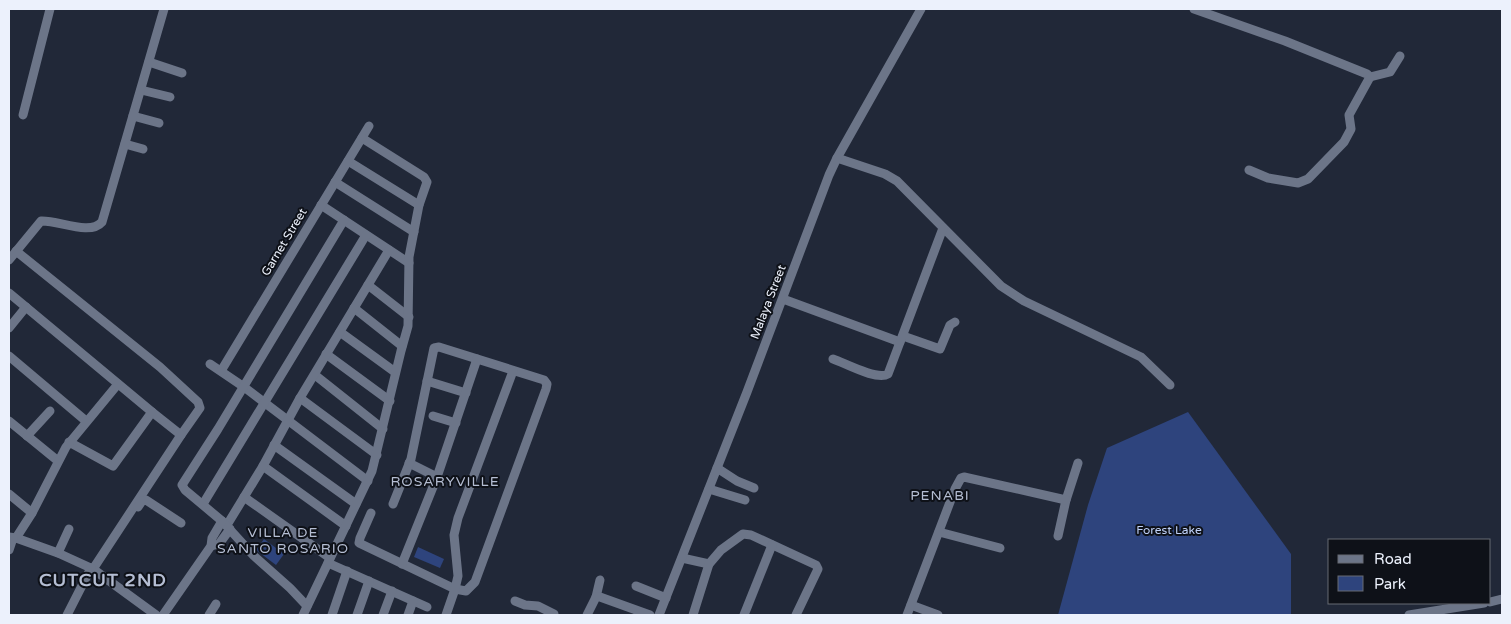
<svg xmlns="http://www.w3.org/2000/svg" width="1511" height="624" font-family="'Varela Round',sans-serif">
	<style>
		.green { fill: #2e447d }
		.lines { fill: none; stroke-linecap: round; stroke-linejoin: round }
		.minor { stroke: #6c7588; stroke-width: 9 }
		.labels { text-anchor: middle; stroke-width: 4; stroke-linejoin: round; paint-order: stroke }
		.street-label { font-size: 12px; fill: #ecf1fc; stroke: #0e1118 }
		.park-label { font-size: 12px; fill: #bfd1f8; stroke: #0e1118 }
		.neighbourhood-label { font-size: 14px; letter-spacing: 1px; fill: #b5bed3; stroke: #0e1118 }
		.district-label { font-size: 18px; font-weight: bold; letter-spacing: 1px; fill: #b5bed3; stroke: #0e1118 }
	</style>
	<rect width="100%" height="100%" fill="#212838"/>
	<g class="green">
		<polygon points="1188,412 1291,554 1291,615 1058,615 1088,505 1107,448"/>
		<polygon points="264,539 284,554 276,565 256,550"/>
		<polygon points="418,547 444,559 440,568 414,557"/>
	</g>
	<g class="lines">
		<g class="minor">
			<polyline points="1194,9 1285,41 1367,74 1370,77 1349,115 1351,129 1344,142 1308,179 1298,183 1268,178 1249,170"/>
			<polyline points="149,62 182,73"/>
			<polyline points="1370,77 1390,72 1400,56"/>
			<polyline points="141,90 170,97"/>
			<polyline points="23,115 50,9"/>
			<polyline points="133,116 159,123"/>
			<polyline points="125,144 143,149"/>
			<polyline points="837,158 885,174 897,181 1001,286 1024,301 1141,357 1170,385"/>
			<polyline points="348,161 419,205"/>
			<polyline points="335,182 414,232"/>
			<polyline points="321,205 409,263"/>
			<polyline points="16,251 160,367 198,402 200,408 181,435"/>
			<path d="M9,260l32,-39c17,-1 49,15 61,1l62,-213"/>
			<polyline points="368,285 409,317"/>
			<polyline points="9,293 152,412"/>
			<polyline points="783,299 900,342"/>
			<polyline points="354,308 402,346"/>
			<polyline points="9,328 26,307"/>
			<polyline points="340,332 395,372"/>
			<polyline points="903,336 940,349 950,325 955,322"/>
			<polyline points="326,354 390,401"/>
			<polyline points="9,356 86,421"/>
			<path d="M833,359c12,4 44,22 55,15l55,-146"/>
			<polyline points="210,364 244,387 368,481"/>
			<polyline points="221,371 369,126"/>
			<polyline points="315,375 383,429"/>
			<polyline points="427,381 466,393"/>
			<polyline points="300,398 377,455"/>
			<polyline points="433,416 456,423"/>
			<polyline points="9,421 58,461"/>
			<polyline points="27,436 50,411"/>
			<polyline points="69,442 113,466 152,412 181,435 93,569"/>
			<polyline points="274,445 356,504"/>
			<polyline points="409,463 437,477"/>
			<polyline points="263,466 346,526"/>
			<polyline points="717,468 737,481 754,488"/>
			<polyline points="709,489 745,500"/>
			<polyline points="9,494 32,513"/>
			<polyline points="244,497 330,558"/>
			<polyline points="203,504 366,235"/>
			<polyline points="138,507 142,501 146,500 181,523"/>
			<polyline points="371,513 360,538 359,543 455,589 466,591 475,582 546,389 547,384 544,380 439,347 434,348 411,459 393,504"/>
			<polyline points="227,525 263,466 300,398 389,250"/>
			<polyline points="939,532 1000,548"/>
			<polyline points="1058,536 1066,500 1078,463"/>
			<polyline points="9,537 16,538 58,553 93,569 156,615"/>
			<polyline points="16,538 32,513 66,447 118,384"/>
			<polyline points="211,546 219,544 230,529"/>
			<polyline points="9,550 13,538"/>
			<polyline points="58,553 69,529"/>
			<polyline points="682,558 709,564"/>
			<polyline points="328,563 427,607"/>
			<polyline points="402,564 437,477 477,359"/>
			<polyline points="636,586 666,598"/>
			<polyline points="596,597 600,580"/>
			<polyline points="515,601 525,605 538,606 554,614"/>
			<polyline points="1490,602 1502,599"/>
			<polyline points="911,605 938,615"/>
			<polyline points="307,606 290,588 254,556 222,521 185,490 182,485 218,429 344,220"/>
			<polyline points="67,615 91,568"/>
			<polyline points="163,615 211,546 212,538 222,521"/>
			<polyline points="209,615 216,604"/>
			<polyline points="303,615 372,471 401,351 408,326 409,257 419,205 427,182 424,177 362,138"/>
			<polyline points="332,615 347,571"/>
			<polyline points="357,615 369,581"/>
			<polyline points="383,615 392,591"/>
			<polyline points="408,615 413,601"/>
			<polyline points="446,615 455,589 458,576 454,535 458,518 513,371"/>
			<polyline points="587,615 596,597 600,597 650,615"/>
			<polyline points="659,615 747,392 829,175 837,158 921,9"/>
			<polyline points="693,615 709,564 721,550 743,534 751,535 816,565 818,569 796,615"/>
			<polyline points="744,615 772,545"/>
			<polyline points="907,615 955,489 961,478 964,477 1066,500"/>
			<polyline points="1409,615 1484,603"/>
		</g>
	</g>
	<g class="labels">
		<g class="street-label">
			<text transform="translate(284 242) rotate(-59)" y="4">Garnet Street</text>
			<text transform="translate(768 302) rotate(-69)" y="4">Malaya Street</text>
		</g>
		<g class="park-label">
			<text x="1169" y="534">Forest Lake</text>
		</g>
		<g class="neighbourhood-label">
			<text x="445" y="486">ROSARYVILLE</text>
			<text x="940" y="500">PENABI</text>
			<text x="283" y="537">VILLA DE<tspan x="283" dy="16">SANTO ROSARIO</tspan></text>
		</g>
		<g class="district-label">
			<text x="103" y="586">CUTCUT 2ND</text>
		</g>
	</g>
	<rect width="1511" height="624" fill="none" stroke="#ecf1fc" stroke-width="20"/>
	<rect x="1328" y="539" width="162" height="65" fill="#0e1118" stroke="#676b73"/>
	<rect x="1338" y="555" width="25" height="8" fill="#6c7588" stroke="#676b73"/>
	<text x="1374" y="564" font-size="15" fill="#ecf1fc">Road</text>
	<rect x="1338" y="576" width="25" height="15" fill="#2e447d" stroke="#676b73"/>
	<text x="1374" y="589" font-size="15" fill="#ecf1fc">Park</text>
</svg>
